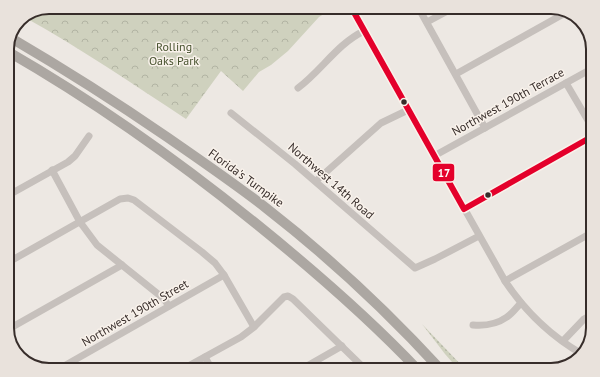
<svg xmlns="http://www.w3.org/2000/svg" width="600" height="377" font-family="'PT Sans',sans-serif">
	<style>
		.grass { fill: url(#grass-dots) }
		.forest { fill: url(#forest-crowns) }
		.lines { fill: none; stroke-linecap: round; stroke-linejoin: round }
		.minor { stroke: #c6c0bc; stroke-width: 7 }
		.highway { stroke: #aca7a2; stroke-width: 10 }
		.bus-1-casing { stroke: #f9f2eb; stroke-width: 9 }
		.bus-1 { stroke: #e4002b; stroke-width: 6 }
		.bus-dot { fill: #372d2a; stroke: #f9f2eb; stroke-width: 1.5 }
		.labels { text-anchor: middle; stroke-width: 3; stroke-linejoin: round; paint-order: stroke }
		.park-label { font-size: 12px; fill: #48532f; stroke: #f9f2eb }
		.street-label { font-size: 12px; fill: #372d2a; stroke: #f9f2eb }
		.rim { fill: none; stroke: #372d2a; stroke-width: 2 }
		.line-badge { stroke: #f9f2eb; stroke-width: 1.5 }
		.badge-label { font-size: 11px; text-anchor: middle; font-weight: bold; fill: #fff }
	</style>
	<defs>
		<pattern id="grass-dots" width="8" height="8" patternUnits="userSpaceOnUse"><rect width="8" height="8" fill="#cfd1be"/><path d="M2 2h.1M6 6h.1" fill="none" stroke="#b2b4a3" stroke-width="1.8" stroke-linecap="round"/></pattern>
		<pattern id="forest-crowns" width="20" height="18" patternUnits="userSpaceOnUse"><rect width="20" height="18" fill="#cfd1be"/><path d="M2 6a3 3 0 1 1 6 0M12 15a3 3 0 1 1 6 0" fill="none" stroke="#b2b4a3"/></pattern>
	</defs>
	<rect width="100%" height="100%" fill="#ede8e3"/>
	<polygon class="grass" points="422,324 466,370 459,370 445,354"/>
	<path class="forest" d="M49,7h286l-16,10 -31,34 -17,14 -12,7 -16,19 -22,-20 -35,48c-53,-35 -106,-71 -162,-102z"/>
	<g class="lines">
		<g class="minor">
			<path d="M351,7l154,274c20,30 44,54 77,73"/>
			<polyline points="418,7 485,128"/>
			<polyline points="427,22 455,7"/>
			<polyline points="456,74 567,12"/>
			<polyline points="566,83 593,129"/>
			<path d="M298,88c24,-18 39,-44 66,-57"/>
			<polyline points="231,113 295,164 415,268 435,259 479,236"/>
			<polyline points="434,156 593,68"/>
			<polyline points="52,170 80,222 97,245 163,298 169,306"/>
			<polyline points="316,181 381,123 408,110"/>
			<polyline points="7,196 68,162 75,156 89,136"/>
			<polyline points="464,209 593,136"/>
			<polyline points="7,263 120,199 128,198 134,200 202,252 215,263 224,275 254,327"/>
			<polyline points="505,281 593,232"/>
			<path d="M473,325c11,1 24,-1 34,-8 5,-3 9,-9 14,-14"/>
			<polyline points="7,330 122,265"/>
			<polyline points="563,341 584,319 593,314"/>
			<polyline points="205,357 212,370"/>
			<polyline points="57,370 224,275"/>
			<polyline points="181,370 241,337 254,327 284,297 288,296 293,299 366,370"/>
			<polyline points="300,370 342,346"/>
		</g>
		<g class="highway">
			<path d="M11,38c53,31 105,64 156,99 33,23 67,46 99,71 63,49 121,103 175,162"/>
			<path d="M7,51c87,50 169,108 247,171 57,46 113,94 164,148"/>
		</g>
		<g class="bus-1-casing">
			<polyline id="bus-1" points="351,7 464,209 593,136"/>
		</g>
		<use href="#bus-1" class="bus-1"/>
	</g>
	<g class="bus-dot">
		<circle cx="404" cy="102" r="3.5"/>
		<circle cx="488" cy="195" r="3.5"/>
	</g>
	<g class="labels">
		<g class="park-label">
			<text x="174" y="51">Rolling<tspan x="174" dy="14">Oaks Park</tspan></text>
		</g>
		<g class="street-label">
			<text transform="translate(508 102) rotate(-29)" y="4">Northwest 190th Terrace</text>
			<text transform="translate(246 178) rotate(36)" y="4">Florida's Turnpike</text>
			<text transform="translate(331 181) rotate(41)" y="4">Northwest 14th Road</text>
			<text transform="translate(135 313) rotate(-30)" y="4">Northwest 190th Street</text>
		</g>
	</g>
	<path d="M0 0H600V377H0ZM49 14H551A35 35 0 0 1 586 49V328A35 35 0 0 1 551 363H49A35 35 0 0 1 14 328V49A35 35 0 0 1 49 14Z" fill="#e9e2dc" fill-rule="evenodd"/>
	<path class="rim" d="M49 14H551A35 35 0 0 1 586 49V328A35 35 0 0 1 551 363H49A35 35 0 0 1 14 328V49A35 35 0 0 1 49 14Z"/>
	<rect class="line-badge" x="432" y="163" width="23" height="19" rx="4" fill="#e4002b"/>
	<g class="badge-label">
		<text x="444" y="177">17</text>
	</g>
</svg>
